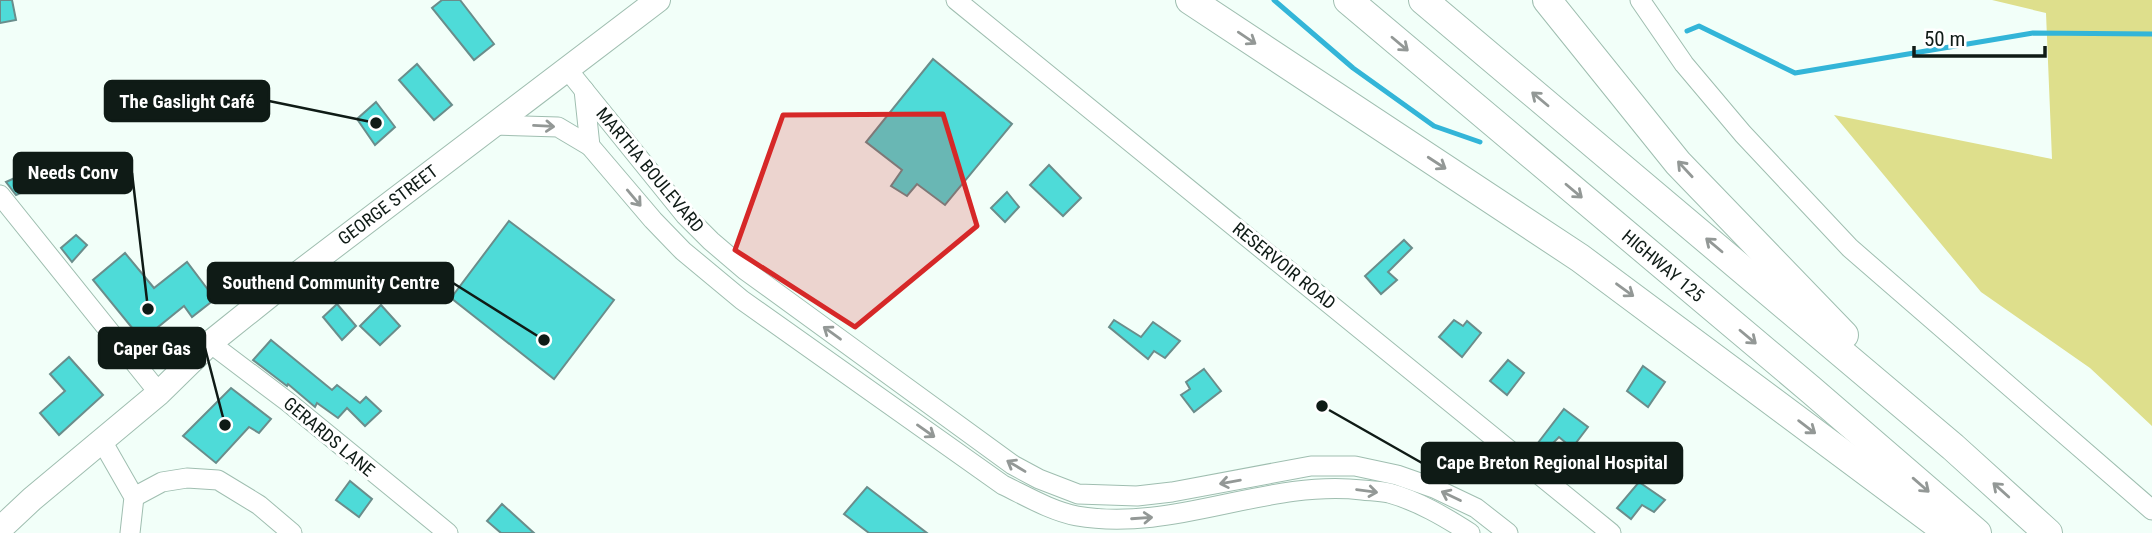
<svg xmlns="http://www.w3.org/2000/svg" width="2152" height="533" font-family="'Roboto Condensed',sans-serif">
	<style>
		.green { fill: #dedf8c }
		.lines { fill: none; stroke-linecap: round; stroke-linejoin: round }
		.stream { stroke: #33b5d8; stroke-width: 5 }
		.building { fill: #4edbd8; stroke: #6a8d8b; stroke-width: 2 }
		.minor-casing { stroke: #9fbeb0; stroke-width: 21 }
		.major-casing { stroke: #9fbeb0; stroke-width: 26 }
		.highway-casing { stroke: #9fbeb0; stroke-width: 30 }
		.minor { stroke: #fff; stroke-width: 19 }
		.major { stroke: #fff; stroke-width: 24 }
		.highway { stroke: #fff; stroke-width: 28 }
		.oneway { stroke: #939896 }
		.marked { fill: #d62828; fill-opacity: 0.2; stroke: #d62828; stroke-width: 5; stroke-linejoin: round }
		.labels { text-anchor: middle; stroke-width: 6; stroke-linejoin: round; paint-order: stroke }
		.street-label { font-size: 18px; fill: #0f1b16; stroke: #fff }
		.leader { fill: none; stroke: #0f1b16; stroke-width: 2.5 }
		.callout-dot { fill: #0f1b16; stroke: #fff; stroke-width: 2.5 }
		.callout { fill: #0f1b16; stroke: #0f1b16; stroke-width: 2.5 }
		.callout-label { font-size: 19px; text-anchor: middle; font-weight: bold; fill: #fff }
	</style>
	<rect width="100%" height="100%" fill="#f2fff9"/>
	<polygon class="green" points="1992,0 2152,0 2152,426 2090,368 1981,292 1834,115 2052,159 2046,13"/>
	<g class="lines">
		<g class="stream">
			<polyline points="1274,0 1353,68 1434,126 1480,142"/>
			<polyline points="1687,31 1699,26 1795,73 2033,33 2152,34"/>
		</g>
	</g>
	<g class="building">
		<polygon points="0,0 12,0 16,20 0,23"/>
		<polygon points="442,0 460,0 494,44 474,60 432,8"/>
		<polygon points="933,59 1012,124 945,205 917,184 907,196 891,186 902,170 866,142"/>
		<polygon points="417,64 452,105 434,120 399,80"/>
		<polygon points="376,102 395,127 375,145 357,119"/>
		<polygon points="1049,165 1081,198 1063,216 1030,185"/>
		<polygon points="19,176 26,191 16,195 6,182"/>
		<polygon points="1007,192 1019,207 1005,222 991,208"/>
		<polygon points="509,221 614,300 554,379 451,298"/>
		<polygon points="76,235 87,245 72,262 61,248"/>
		<polygon points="1404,240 1412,248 1388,272 1397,280 1381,294 1365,276"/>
		<polygon points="125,253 154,288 187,262 215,299 192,317 184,306 142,340 93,280"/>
		<polygon points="337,304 356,326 342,340 323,317"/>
		<polygon points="381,305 400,326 380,345 360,326"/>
		<polygon points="1114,320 1141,337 1153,322 1180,341 1165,358 1154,351 1148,359 1109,327"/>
		<polygon points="1454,320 1463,326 1467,321 1481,333 1462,357 1439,337"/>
		<polygon points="271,340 332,390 337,385 360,403 366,397 381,411 365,426 347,408 338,418 317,403 315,407 288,384 287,386 253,360"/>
		<polygon points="69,357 103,395 59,435 40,413 65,391 50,374"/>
		<polygon points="1508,360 1524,373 1507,395 1490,381"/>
		<polygon points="1643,366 1665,382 1648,407 1627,391"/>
		<polygon points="1204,369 1221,391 1194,412 1181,395 1190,389 1186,382"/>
		<polygon points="231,388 271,419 259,433 249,427 216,463 183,436"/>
		<polygon points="1564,409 1588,427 1572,448 1559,437 1538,458 1531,452"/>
		<polygon points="350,481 372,499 359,517 336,500"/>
		<polygon points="1639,482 1665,500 1654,512 1642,505 1631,519 1617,508"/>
		<polygon points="867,487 927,533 869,533 844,514"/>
		<polygon points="502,504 534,533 501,533 487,521"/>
	</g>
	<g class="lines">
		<g class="minor-casing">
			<g id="minor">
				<polyline points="956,0 1611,533"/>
				<polyline points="1640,0 1684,64 1743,134 1850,248 2152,510"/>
				<polyline points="567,69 685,215 711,241 745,270 1013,465 1039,479 1078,494 1137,496 1172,492 1311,466 1355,466 1397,475 1434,488 1476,508 1508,533"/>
				<path d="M584,90l6,56 63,74 30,31 59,49 261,185c23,11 48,26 74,31 96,17 189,-37 285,-26 9,1 18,1 27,3 29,8 56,24 81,40"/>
				<polyline points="493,125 558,127 590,146"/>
				<polyline points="0,195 159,393"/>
				<polyline points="210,343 288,402 448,533"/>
				<polyline points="102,441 134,497 130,533"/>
				<polyline points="134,497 162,482 187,478 218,480 259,505 292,533"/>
			</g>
		</g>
		<g class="major-casing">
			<polyline id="major" points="0,529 32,499 159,393 210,343 270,295 658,0"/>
		</g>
		<g class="highway-casing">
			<g id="highway">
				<polyline points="1190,0 1580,258 1949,533"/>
				<polyline points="1348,0 1810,389 1977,533"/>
				<polyline points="1423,0 1953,447 2048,533"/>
				<polyline points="1547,0 1678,163 1844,335"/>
			</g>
		</g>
		<use href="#minor" class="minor"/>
		<use href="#major" class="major"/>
		<use href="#highway" class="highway"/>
	</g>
	<defs><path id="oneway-shaft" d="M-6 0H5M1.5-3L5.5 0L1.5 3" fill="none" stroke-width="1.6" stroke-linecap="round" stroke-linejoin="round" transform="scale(1.75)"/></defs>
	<g class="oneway">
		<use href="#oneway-shaft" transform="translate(1247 38) rotate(34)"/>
		<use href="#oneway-shaft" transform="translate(1400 44) rotate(40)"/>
		<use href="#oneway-shaft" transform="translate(1540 99) rotate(-140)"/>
		<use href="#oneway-shaft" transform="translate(544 126) rotate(3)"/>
		<use href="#oneway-shaft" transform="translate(1437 163) rotate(33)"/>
		<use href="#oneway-shaft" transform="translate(1685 169) rotate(-133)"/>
		<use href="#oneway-shaft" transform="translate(1574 191) rotate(40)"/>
		<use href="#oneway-shaft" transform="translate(634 198) rotate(50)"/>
		<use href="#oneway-shaft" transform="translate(1714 245) rotate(-140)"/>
		<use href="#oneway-shaft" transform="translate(1625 290) rotate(36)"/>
		<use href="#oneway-shaft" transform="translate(832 333) rotate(-144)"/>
		<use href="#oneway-shaft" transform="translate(1748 337) rotate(40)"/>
		<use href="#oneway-shaft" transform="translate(1807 427) rotate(37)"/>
		<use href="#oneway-shaft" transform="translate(926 431) rotate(35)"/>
		<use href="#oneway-shaft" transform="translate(1016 466) rotate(-149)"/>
		<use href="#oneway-shaft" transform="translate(1230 482) rotate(170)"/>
		<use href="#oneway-shaft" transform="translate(1921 485) rotate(41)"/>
		<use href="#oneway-shaft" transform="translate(2001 490) rotate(-138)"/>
		<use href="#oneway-shaft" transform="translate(1367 491) rotate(7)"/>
		<use href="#oneway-shaft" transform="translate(1451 496) rotate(-154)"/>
		<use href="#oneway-shaft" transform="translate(1142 518) rotate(-4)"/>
	</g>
	<path class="marked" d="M943,114l34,112 -122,101 -120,-77 48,-135z"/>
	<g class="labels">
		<g class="street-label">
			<text transform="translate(650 170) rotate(50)" y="6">MARTHA BOULEVARD</text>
			<text transform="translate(388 205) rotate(-37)" y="6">GEORGE STREET</text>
			<text transform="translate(1284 266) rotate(39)" y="6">RESERVOIR ROAD</text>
			<text transform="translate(1663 266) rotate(40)" y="6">HIGHWAY 125</text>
			<text transform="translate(329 437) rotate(40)" y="6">GERARDS LANE</text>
		</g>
	</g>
	<path class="leader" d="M376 123L269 101M148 309L132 173M544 340L453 283M225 425L205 348M1322 406L1422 463"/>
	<g class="callout-dot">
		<circle cx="376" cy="123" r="7"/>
		<circle cx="148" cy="309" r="7"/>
		<circle cx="544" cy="340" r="7"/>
		<circle cx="225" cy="425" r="7"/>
		<circle cx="1322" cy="406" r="7"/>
	</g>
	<g class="callout">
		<rect x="105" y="81" width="164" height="40" rx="7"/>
		<rect x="14" y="153" width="118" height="40" rx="7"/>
		<rect x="208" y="263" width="245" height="40" rx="7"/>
		<rect x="99" y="328" width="106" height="40" rx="7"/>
		<rect x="1422" y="443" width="260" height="40" rx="7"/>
	</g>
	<g class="callout-label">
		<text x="187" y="108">The Gaslight Café</text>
		<text x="73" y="179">Needs Conv</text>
		<text x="331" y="289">Southend Community Centre</text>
		<text x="152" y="355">Caper Gas</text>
		<text x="1552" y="469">Cape Breton Regional Hospital</text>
	</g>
	<path d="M1914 46v10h131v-10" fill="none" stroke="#0f1b16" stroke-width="3.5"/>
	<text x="1924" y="46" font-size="21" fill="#0f1b16" stroke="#ffffff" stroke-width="5" paint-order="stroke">50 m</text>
</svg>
